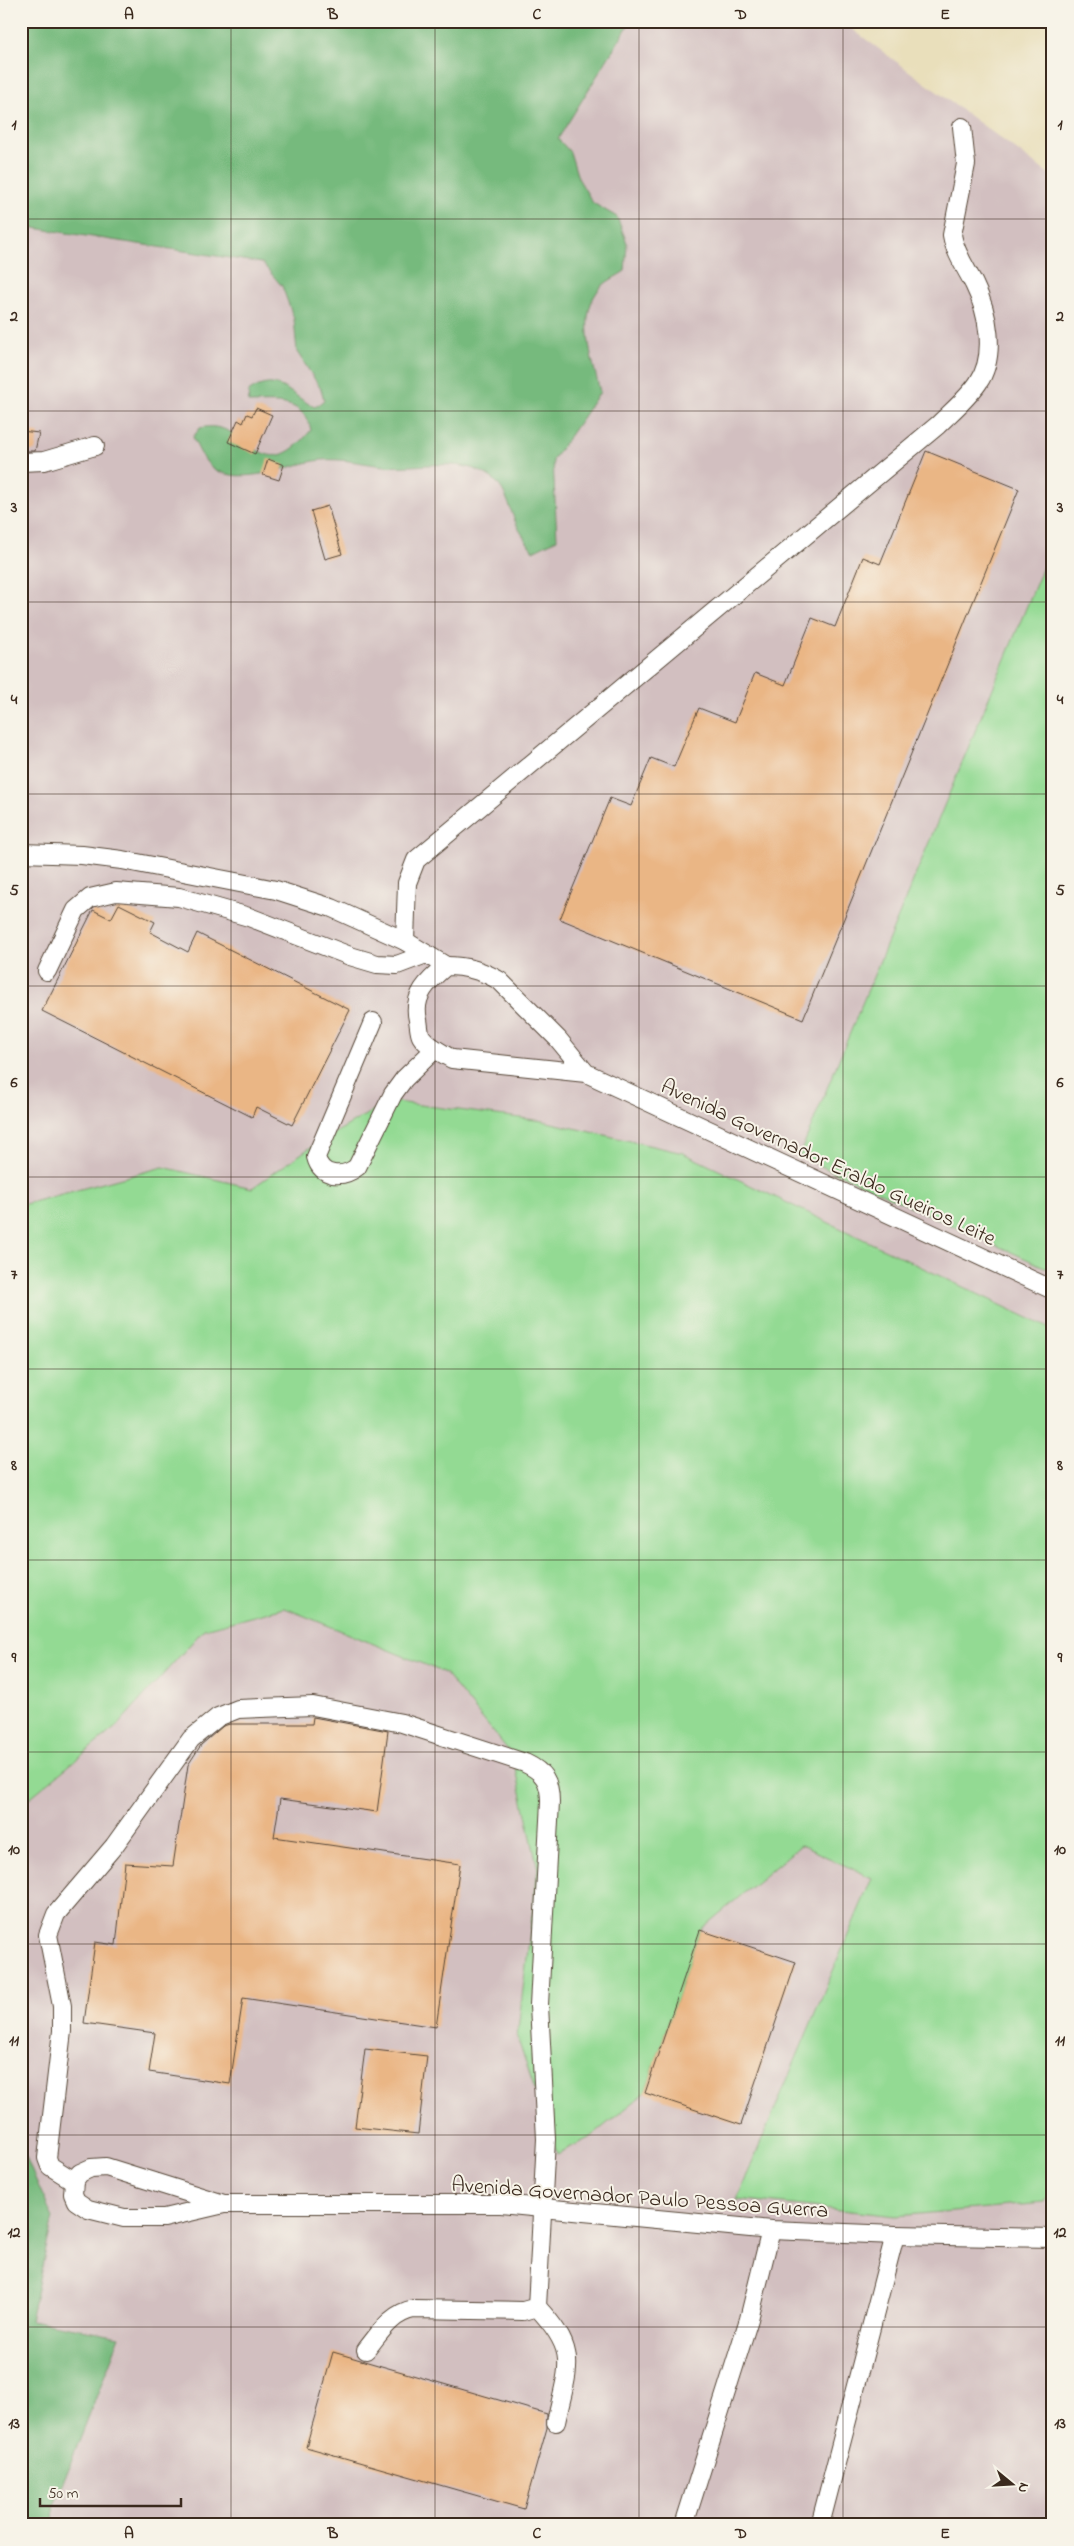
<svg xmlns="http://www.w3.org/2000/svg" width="1074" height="2546" font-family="'Indie Flower',sans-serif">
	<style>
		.industrial { fill: #d2bfc0 }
		.green { fill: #93da93; stroke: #678258 }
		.forest { fill: #76ba7d; stroke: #58724e }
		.building { fill: #eab685 }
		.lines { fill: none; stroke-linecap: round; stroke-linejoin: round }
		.minor-casing { stroke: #554536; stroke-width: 20 }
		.minor { stroke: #fff; stroke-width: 18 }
		.grid { fill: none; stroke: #3b2a1e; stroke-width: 1; stroke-opacity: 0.55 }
		.labels { text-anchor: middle; stroke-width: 4; stroke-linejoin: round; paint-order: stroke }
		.street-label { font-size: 22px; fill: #3b2a1e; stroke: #f7f3e8 }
		.neatline { fill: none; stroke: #3b2a1e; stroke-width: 2 }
		.grid-label { font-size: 16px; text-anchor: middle; font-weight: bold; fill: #3b2a1e }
	</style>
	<rect width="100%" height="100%" fill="#f7f3e8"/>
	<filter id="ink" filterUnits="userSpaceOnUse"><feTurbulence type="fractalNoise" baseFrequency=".02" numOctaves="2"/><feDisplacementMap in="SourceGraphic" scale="10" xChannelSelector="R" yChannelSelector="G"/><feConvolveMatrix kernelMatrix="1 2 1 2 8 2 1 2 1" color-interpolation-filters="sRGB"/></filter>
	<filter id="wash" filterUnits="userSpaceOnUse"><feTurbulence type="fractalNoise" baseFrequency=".0096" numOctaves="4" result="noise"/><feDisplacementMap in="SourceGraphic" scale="20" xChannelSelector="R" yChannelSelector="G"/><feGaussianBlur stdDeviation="1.12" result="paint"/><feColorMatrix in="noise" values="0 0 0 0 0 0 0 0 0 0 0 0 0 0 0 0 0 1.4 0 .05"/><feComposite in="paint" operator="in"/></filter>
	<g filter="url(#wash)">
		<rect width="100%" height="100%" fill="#e9dfbb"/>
		<polygon class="industrial" points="21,21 841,21 1053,177 1053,2525 21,2525"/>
		<g class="green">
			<polygon points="1053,543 1053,1271 799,1156"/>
			<polygon points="389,1101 543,1121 683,1153 1053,1330 1053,2188 1044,2203 896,2216 737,2199 872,1878 801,1845 700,1930 645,2093 589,2138 557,2154 517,2037 538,1869 513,1756 445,1673 285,1608 204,1629 116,1727 21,1805 21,1205 163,1167 252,1188 308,1149"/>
		</g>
		<g class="forest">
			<path d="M21,21h610l-73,118 12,13 8,26 15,25 24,14 10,26 -2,28c-7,5 -17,9 -23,15 -27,27 -9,74 -2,106l-47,68 4,79 -24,12c-5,-7 -10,-15 -14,-22 -10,-17 -10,-37 -26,-50 -31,-24 -73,-10 -108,-13 -21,-2 -43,-8 -64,-6 -31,4 -70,24 -101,12 -13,-4 -22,-22 -27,-35l7,-9c49,-12 60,66 111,2 -8,-32 -35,-27 -62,-27l-1,-11c30,-21 42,4 67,15l9,-7 -3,-11 -24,-37 -3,-33 -12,-33 -20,-23 -241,-37z"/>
			<polygon points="21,2147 53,2218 30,2320 120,2336 53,2508 54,2525 21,2525"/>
		</g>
		<g id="blocks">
			<g class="building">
				<polygon points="256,408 272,415 255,454 228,442 238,420 243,423 247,414 252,416"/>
				<polygon points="21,431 39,433 35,451 21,451"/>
				<polygon points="926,451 1019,489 803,1019 560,919 610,798 631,806 651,758 674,767 699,708 735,722 755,673 785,685 812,618 835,627 863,557 880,564"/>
				<polygon points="268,459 284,465 279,480 263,475"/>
				<polygon points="328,506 342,554 325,559 311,511"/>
				<polygon points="119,904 155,922 150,932 188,952 197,933 350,1010 292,1125 256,1107 252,1117 42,1011 93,910 111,919"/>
				<polygon points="313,1717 388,1731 377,1812 280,1799 274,1837 460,1864 436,2027 243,1998 230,2084 149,2072 155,2033 84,2023 95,1942 116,1945 125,1863 173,1866 188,1765 201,1745 223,1726 230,1724 312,1724"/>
				<polygon points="700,1930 796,1962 741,2125 645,2093"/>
				<polygon points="365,2049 427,2056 418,2134 355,2127"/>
				<polygon points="333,2352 547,2414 547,2428 524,2509 306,2447"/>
			</g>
		</g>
	</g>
	<g filter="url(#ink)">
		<use href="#blocks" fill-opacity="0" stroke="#554536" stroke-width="1"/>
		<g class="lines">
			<g class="minor-casing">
				<g id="minor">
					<polyline points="21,462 44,461 95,446"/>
					<polyline points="21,853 82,855 122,860 276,890 332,908 405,941 446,966"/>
					<path d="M405,941l2,-58 9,-23 522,-435c13,-13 29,-26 40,-42 19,-28 10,-71 -4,-99 -8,-16 -19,-31 -22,-49l14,-71 -4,-37"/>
					<polyline points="47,971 76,910 90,898 116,892 179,897 249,917 350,956 377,964 397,965 426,954"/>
					<path d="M373,1022l-57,135c5,21 27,21 41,10l36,-73 11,-15 31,-30"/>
					<path d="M586,1073l-28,-34 -58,-58c-18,-11 -34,-15 -54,-15 -18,15 -34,29 -28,54 1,5 1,12 3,16 6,10 21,17 31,23l134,14 467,217"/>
					<path d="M74,2181l-24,-15 -3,-8 15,-127v-25l-14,-71 8,-21 58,-68 77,-107 27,-22 20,-8 75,-3 89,17 123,40c19,9 25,18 25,39l-11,203 7,134 -9,168 -14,4 -109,-2c-23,4 -34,24 -48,41"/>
					<polyline points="224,2204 106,2167 91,2168 80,2173 74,2181 73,2194 76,2201 88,2209 124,2218 164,2218 224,2204 501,2204 771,2230 895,2235 1053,2238"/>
					<path d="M537,2307c43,46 31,59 19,115"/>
					<polyline points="684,2525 749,2319 771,2230"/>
					<polyline points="820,2525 895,2235"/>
				</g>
			</g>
			<use href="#minor" class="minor"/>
		</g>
	</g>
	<path class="grid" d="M231,21v2504M435,21v2504M639,21v2504M843,21v2504M21,219h1032M21,411h1032M21,602h1032M21,794h1032M21,986h1032M21,1177h1032M21,1369h1032M21,1560h1032M21,1752h1032M21,1944h1032M21,2135h1032M21,2327h1032"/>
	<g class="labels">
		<g class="street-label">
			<text transform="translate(829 1161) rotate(25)" y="8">Avenida Governador Eraldo Gueiros Leite</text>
			<text transform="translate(640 2196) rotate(4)" y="8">Avenida Governador Paulo Pessoa Guerra</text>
		</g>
	</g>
	<rect width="1074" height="2546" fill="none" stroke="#f7f3e8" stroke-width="55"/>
	<g transform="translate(1012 2484) rotate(108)" stroke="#f7f3e8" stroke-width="4" paint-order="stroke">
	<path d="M0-4L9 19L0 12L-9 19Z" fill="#3b2a1e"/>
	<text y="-8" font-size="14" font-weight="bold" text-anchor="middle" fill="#3b2a1e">N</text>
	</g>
	<path d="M40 2498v8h141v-8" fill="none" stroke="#3b2a1e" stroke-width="2.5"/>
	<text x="48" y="2498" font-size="15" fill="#3b2a1e" stroke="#f7f3e8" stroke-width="4" paint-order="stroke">50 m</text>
	<rect x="28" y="28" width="1018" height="2490" class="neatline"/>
	<g class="grid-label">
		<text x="129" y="19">A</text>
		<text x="333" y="19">B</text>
		<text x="537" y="19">C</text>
		<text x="741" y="19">D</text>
		<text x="945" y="19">E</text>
		<text x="14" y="129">1</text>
		<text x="1060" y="129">1</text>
		<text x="14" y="321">2</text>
		<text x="1060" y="321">2</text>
		<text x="14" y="512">3</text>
		<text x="1060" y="512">3</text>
		<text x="14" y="704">4</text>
		<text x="1060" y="704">4</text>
		<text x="14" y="895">5</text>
		<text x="1060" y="895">5</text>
		<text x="14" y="1087">6</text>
		<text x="1060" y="1087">6</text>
		<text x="14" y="1279">7</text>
		<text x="1060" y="1279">7</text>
		<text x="14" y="1470">8</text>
		<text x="1060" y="1470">8</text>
		<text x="14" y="1662">9</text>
		<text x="1060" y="1662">9</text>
		<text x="14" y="1854">10</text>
		<text x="1060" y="1854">10</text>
		<text x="14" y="2045">11</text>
		<text x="1060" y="2045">11</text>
		<text x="14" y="2237">12</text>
		<text x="1060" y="2237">12</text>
		<text x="14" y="2428">13</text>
		<text x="1060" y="2428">13</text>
		<text x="129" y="2538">A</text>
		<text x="333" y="2538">B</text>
		<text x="537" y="2538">C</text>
		<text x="741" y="2538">D</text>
		<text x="945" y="2538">E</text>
	</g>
</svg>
